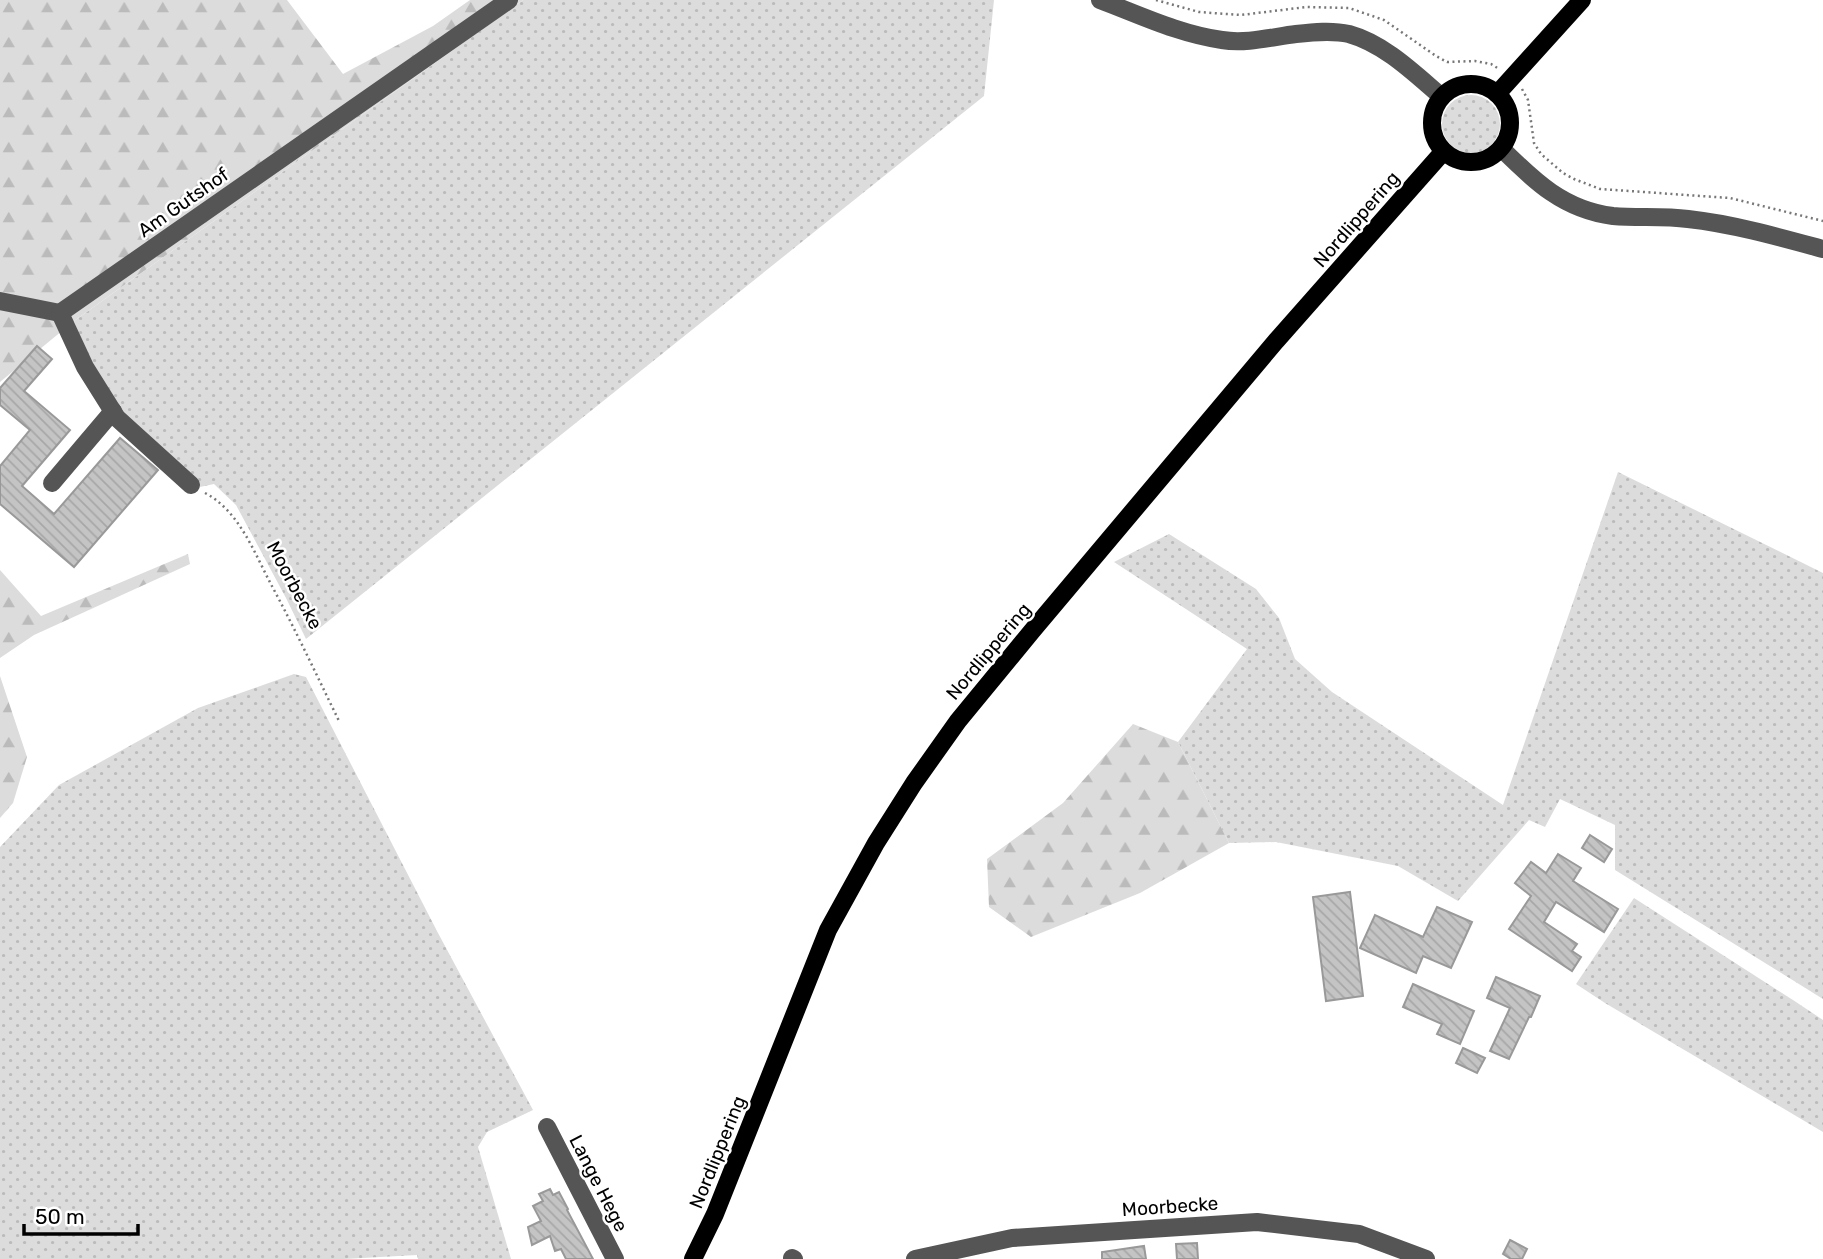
<svg xmlns="http://www.w3.org/2000/svg" width="1823" height="1259" font-family="Rubik,sans-serif">
	<style>
		.grass { fill: url(#grass-dots) }
		.forest { fill: url(#forest-firs) }
		.building { fill: url(#building-back-hatch); stroke: #999; stroke-width: 2 }
		.lines { fill: none; stroke-linecap: round; stroke-linejoin: round }
		.path { stroke: #777; stroke-width: 2.5; stroke-dasharray: 2 3.5; stroke-linecap: butt }
		.minor { stroke: #555; stroke-width: 18 }
		.major { stroke: #000; stroke-width: 18 }
		.labels { text-anchor: middle; stroke-width: 5; stroke-linejoin: round; paint-order: stroke }
		.street-label { font-size: 19px; fill: #000; stroke: #fff }
	</style>
	<defs>
		<pattern id="grass-dots" width="8" height="8" patternUnits="userSpaceOnUse" patternTransform="scale(1.75)"><rect width="8" height="8" fill="#dcdcdc"/><path d="M2 2h.1M6 6h.1" fill="none" stroke="#bbb" stroke-width="1.8" stroke-linecap="round"/></pattern>
		<pattern id="forest-firs" width="22" height="20" patternUnits="userSpaceOnUse" patternTransform="scale(1.75)"><rect width="22" height="20" fill="#dcdcdc"/><path d="M5 1l3.5 6h-7zM16 11l3.5 6h-7z" fill="#bbb"/></pattern>
		<pattern id="building-back-hatch" width="6" height="6" patternUnits="userSpaceOnUse" patternTransform="scale(1.75)"><rect width="6" height="6" fill="#c4c4c4"/><path d="M-1 5l2 2M0 0l6 6M5-1l2 2" fill="none" stroke="#a7a7a7"/></pattern>
	</defs>
	<rect width="100%" height="100%" fill="#fff"/>
	<g class="grass">
		<polygon points="523,0 994,0 984,96 306,639 286,598 236,505 214,484 200,487 123,413 88,359 74,321"/>
		<circle cx="1471" cy="124" r="29"/>
		<polygon points="1618,472 1823,573 1823,999 1615,870 1615,825 1560,799 1545,827 1529,820 1458,901 1398,866 1276,842 1229,843 1178,742 1247,649 1114,562 1169,534 1256,589 1279,618 1295,659 1332,692 1503,805"/>
		<polygon points="294,674 306,677 438,933 533,1110 487,1132 478,1147 511,1259 418,1259 417,1255 344,1259 0,1259 0,847 59,785 198,708"/>
		<polygon points="1634,898 1793,1000 1823,1020 1823,1132 1605,1003 1576,984"/>
	</g>
	<g class="forest">
		<polygon points="0,0 287,0 343,74 433,26 470,0 523,0 74,321 0,382"/>
		<polygon points="188,554 190,564 34,635 0,658 0,570 41,616"/>
		<polygon points="0,676 27,757 13,803 0,818"/>
		<polygon points="1133,724 1178,742 1229,843 1140,893 1031,937 989,907 987,859 1063,803"/>
	</g>
	<g class="building">
		<polygon points="37,346 52,359 24,391 70,430 22,486 54,514 120,438 158,470 74,567 0,504 0,466 30,430 0,405 0,388"/>
		<polygon points="1590,835 1612,849 1604,862 1582,848"/>
		<polygon points="1558,854 1581,868 1573,881 1618,909 1604,932 1556,902 1544,922 1577,944 1572,951 1581,957 1572,971 1509,929 1531,896 1515,883 1531,862 1546,873"/>
		<polygon points="1350,892 1363,996 1326,1001 1313,897"/>
		<polygon points="1437,907 1472,922 1451,968 1423,956 1416,973 1360,948 1375,915 1423,937"/>
		<polygon points="1496,977 1540,996 1531,1017 1529,1017 1509,1059 1490,1051 1510,1008 1487,998"/>
		<polygon points="1413,984 1474,1011 1460,1044 1437,1034 1442,1024 1403,1007"/>
		<polygon points="1463,1048 1485,1058 1477,1073 1456,1063"/>
		<polygon points="550,1189 553,1195 559,1192 568,1209 567,1210 593,1259 566,1259 561,1249 555,1251 550,1236 532,1245 528,1227 541,1221 533,1206 543,1201 539,1194"/>
		<polygon points="1510,1240 1527,1249 1522,1259 1511,1259 1503,1254"/>
		<polygon points="1197,1243 1198,1259 1177,1259 1176,1244"/>
		<polygon points="1144,1246 1146,1259 1102,1259 1102,1252"/>
	</g>
	<g class="lines">
		<g class="path">
			<polyline points="1156,0 1199,12 1241,15 1306,7 1349,8 1384,20 1436,56 1447,62 1475,61 1491,64 1499,69"/>
			<polyline points="1522,89 1528,100 1534,143 1541,154 1563,173 1574,179 1600,189 1730,198 1823,221"/>
			<path d="M205,493c35,18 50,62 68,95 24,45 45,90 67,135"/>
		</g>
		<g class="minor">
			<path d="M1100,0c40,15 79,34 122,40 24,4 50,-3 74,-6 17,-2 36,-4 53,0 36,10 66,40 93,63"/>
			<path d="M1501,148c33,33 63,62 112,68 24,2 50,0 75,3 45,5 91,18 135,30"/>
			<polyline points="0,301 60,313"/>
			<polyline points="52,483 113,411"/>
			<polyline points="191,485 117,418 85,367 60,313 509,0"/>
			<polyline points="547,1127 615,1259"/>
			<polyline points="792,1258 794,1259"/>
			<polyline points="915,1259 1012,1238 1257,1222 1359,1234 1426,1259"/>
		</g>
		<g class="major">
			<circle cx="1471" cy="123" r="39"/>
			<polyline points="1497,94 1582,0"/>
			<polyline points="693,1259 715,1214 828,930 876,843 914,783 958,721 1032,631 1276,341 1443,152"/>
		</g>
	</g>
	<g class="labels">
		<g class="street-label">
			<text transform="translate(183 202) rotate(-35)" y="7">Am Gutshof</text>
			<text transform="translate(1356 219) rotate(-49)" y="7">Nordlippering</text>
			<text transform="translate(295 585) rotate(62)" y="7">Moorbecke</text>
			<text transform="translate(988 651) rotate(-50)" y="7">Nordlippering</text>
			<text transform="translate(717 1152) rotate(-68)" y="7">Nordlippering</text>
			<text transform="translate(599 1183) rotate(63)" y="7">Lange Hege</text>
			<text transform="translate(1170 1206) rotate(-4)" y="7">Moorbecke</text>
		</g>
	</g>
	<path d="M24 1224v10h114v-10" fill="none" stroke="#000000" stroke-width="3.5"/>
	<text x="35" y="1224" font-size="21" fill="#000000" stroke="#ffffff" stroke-width="5" paint-order="stroke">50 m</text>
</svg>
